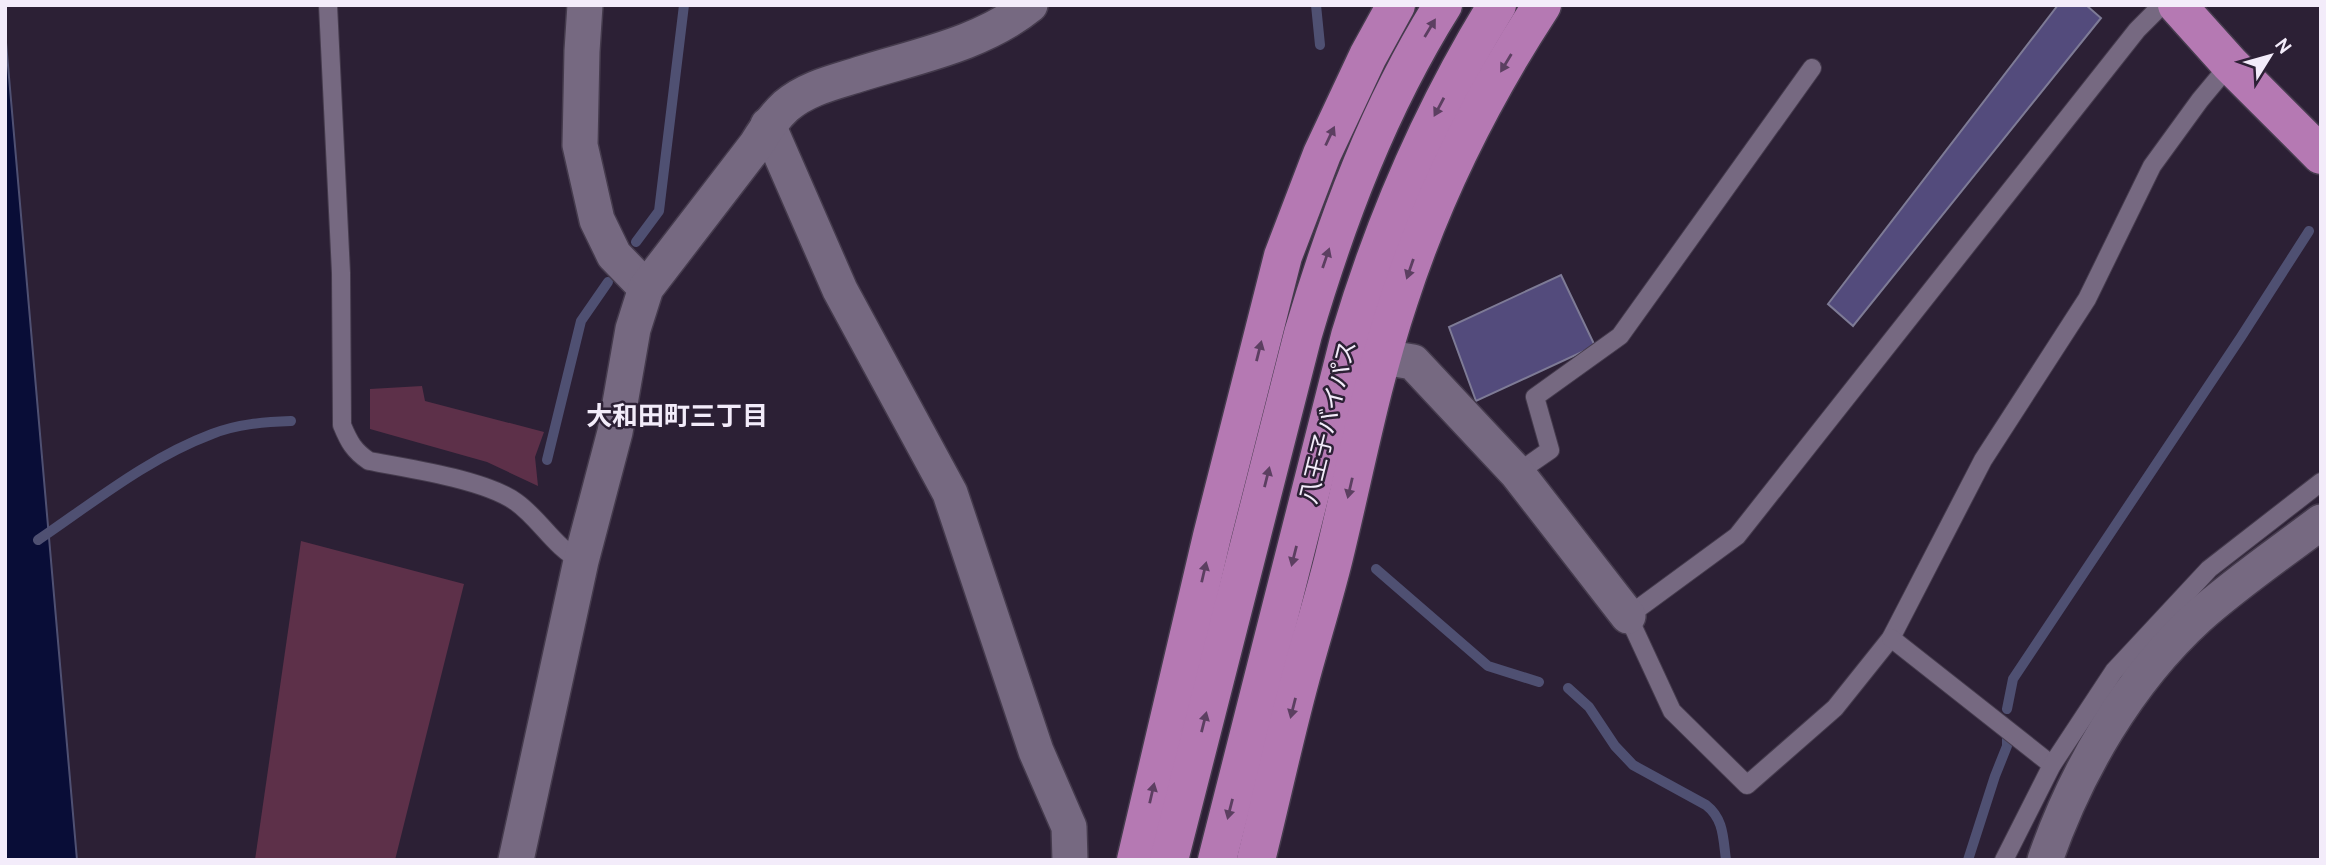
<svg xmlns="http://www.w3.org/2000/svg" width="2326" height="865" font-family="Cabin,'Noto Sans JP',sans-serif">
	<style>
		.green { fill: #5d3049 }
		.water { fill: #090d37; stroke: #4f5072; stroke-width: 2 }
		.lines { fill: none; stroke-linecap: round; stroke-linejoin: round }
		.stream { stroke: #4f5072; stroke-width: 10 }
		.building { fill: #534b7c; stroke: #7e7b96; stroke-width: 2 }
		.lane-casing { stroke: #453b4d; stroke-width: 20 }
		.street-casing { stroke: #453b4d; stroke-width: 38 }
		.highway-casing { stroke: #453b4d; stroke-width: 41 }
		.lane { stroke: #766981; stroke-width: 18 }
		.street { stroke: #766981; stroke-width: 35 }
		.highway { stroke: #b579b3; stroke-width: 38 }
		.oneway { fill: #5c3f61 }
		.labels { text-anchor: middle; stroke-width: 5; stroke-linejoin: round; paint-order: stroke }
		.street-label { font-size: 24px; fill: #f3ecfa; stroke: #2c2035 }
		.neighbourhood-label { font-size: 26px; font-weight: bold; fill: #f3ecfa; stroke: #2c2035 }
	</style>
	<rect width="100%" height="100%" fill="#2c2035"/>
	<g class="green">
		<polygon points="422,386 425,401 544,432 535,457 538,486 487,462 370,429 370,389"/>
		<polygon points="301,541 464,584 395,860 255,860"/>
	</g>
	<polygon class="water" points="5,31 77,860 5,860"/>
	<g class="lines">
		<g class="stream">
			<polyline points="1316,5 1320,45"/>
			<polyline points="636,242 659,211 684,5"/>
			<polyline points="547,460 581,321 608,282"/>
			<path d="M38,540c56,-38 110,-82 174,-106 25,-10 52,-12 79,-13"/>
			<polyline points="1376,569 1488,666 1539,682"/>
			<path d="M1568,688l21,19 26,39 18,19 73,40c18,14 17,33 20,55"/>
			<polyline points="2007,709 2013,679 2241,337 2309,231"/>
			<polyline points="1968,860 1995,776 2007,746 2007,739"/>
		</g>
	</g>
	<g class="building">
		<polygon points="2058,5 2086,5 2101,18 1853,326 1828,304"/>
		<polygon points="1561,275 1595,346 1476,401 1449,327"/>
	</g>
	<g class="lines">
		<g class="lane-casing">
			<g id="lane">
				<path d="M328,5l13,268 1,152c7,17 12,26 27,36 39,7 117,19 147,41 24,17 38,45 65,59"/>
				<polyline points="2162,5 2137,30 1737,536 1628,616 1672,711 1747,785 1835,708 1891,638 1983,460 2087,299 2152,166 2200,100 2230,64"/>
				<polyline points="1517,473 1550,450 1535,397 1620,336 1812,68"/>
				<polyline points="1891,638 2052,765"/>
				<polyline points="2004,860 2052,765 2114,671 2209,569 2321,482"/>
			</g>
		</g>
		<g class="street-casing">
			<g id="street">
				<polyline points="585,5 582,51 580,145 597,220 614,255 646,288"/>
				<polyline points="768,125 840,290 950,493 1036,751 1069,827 1070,860"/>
				<polyline points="1382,357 1413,362 1517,473 1628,616"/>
				<path d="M516,860l65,-299 34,-129 18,-103 13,-41 110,-143c9,-15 17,-27 30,-39 21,-18 49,-24 74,-32 57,-18 122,-30 170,-69"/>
				<path d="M2045,860c31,-89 83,-179 153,-243 38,-34 82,-64 123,-95"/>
			</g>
		</g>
		<g class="highway-casing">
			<g id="highway">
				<polyline points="2177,5 2230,64 2321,155"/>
				<polyline points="1136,860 1212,536 1283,256 1322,154 1368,56 1396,5"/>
				<path d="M1169,860l134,-526c34,-115 76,-227 140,-329"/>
				<path d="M1217,860l133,-524c35,-117 83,-227 147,-331"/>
				<path d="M1256,860c15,-60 28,-121 44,-180 11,-41 24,-82 34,-123 21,-86 37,-173 65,-257 34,-105 83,-203 143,-295"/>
			</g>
		</g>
		<use href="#lane" class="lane"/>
		<use href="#street" class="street"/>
		<use href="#highway" class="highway"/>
	</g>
	<defs><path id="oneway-solid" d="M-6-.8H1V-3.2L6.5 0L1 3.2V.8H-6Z" transform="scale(1.75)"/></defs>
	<g class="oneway">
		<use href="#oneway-solid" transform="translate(1430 28) rotate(-59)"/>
		<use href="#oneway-solid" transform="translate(1506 63) rotate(121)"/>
		<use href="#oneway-solid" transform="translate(1439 107) rotate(118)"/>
		<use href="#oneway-solid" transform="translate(1330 136) rotate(-65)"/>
		<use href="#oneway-solid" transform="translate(1326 258) rotate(-71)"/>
		<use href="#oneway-solid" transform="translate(1410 269) rotate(109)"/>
		<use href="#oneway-solid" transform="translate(1259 351) rotate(-76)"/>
		<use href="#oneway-solid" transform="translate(1267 477) rotate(-76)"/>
		<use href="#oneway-solid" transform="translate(1350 488) rotate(103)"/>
		<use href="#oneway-solid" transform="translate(1294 556) rotate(104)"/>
		<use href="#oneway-solid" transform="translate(1204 572) rotate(-77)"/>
		<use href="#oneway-solid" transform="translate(1293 708) rotate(104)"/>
		<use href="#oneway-solid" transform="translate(1204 722) rotate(-76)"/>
		<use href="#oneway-solid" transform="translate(1152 793) rotate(-77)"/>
		<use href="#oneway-solid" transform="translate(1230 809) rotate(104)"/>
	</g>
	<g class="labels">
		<g class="street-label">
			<text transform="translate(1328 422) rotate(-76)" y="8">八王子バイパス</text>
		</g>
		<g class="neighbourhood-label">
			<text x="677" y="425">大和田町三丁目</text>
		</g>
	</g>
	<rect width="2326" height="865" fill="none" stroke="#f3ecfa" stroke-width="14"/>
	<g transform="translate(2270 56) rotate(53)" stroke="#2c2035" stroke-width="5" paint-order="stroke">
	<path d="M0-5L12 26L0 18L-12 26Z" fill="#f3ecfa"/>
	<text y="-10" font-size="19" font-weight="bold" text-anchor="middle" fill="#f3ecfa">N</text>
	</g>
</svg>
